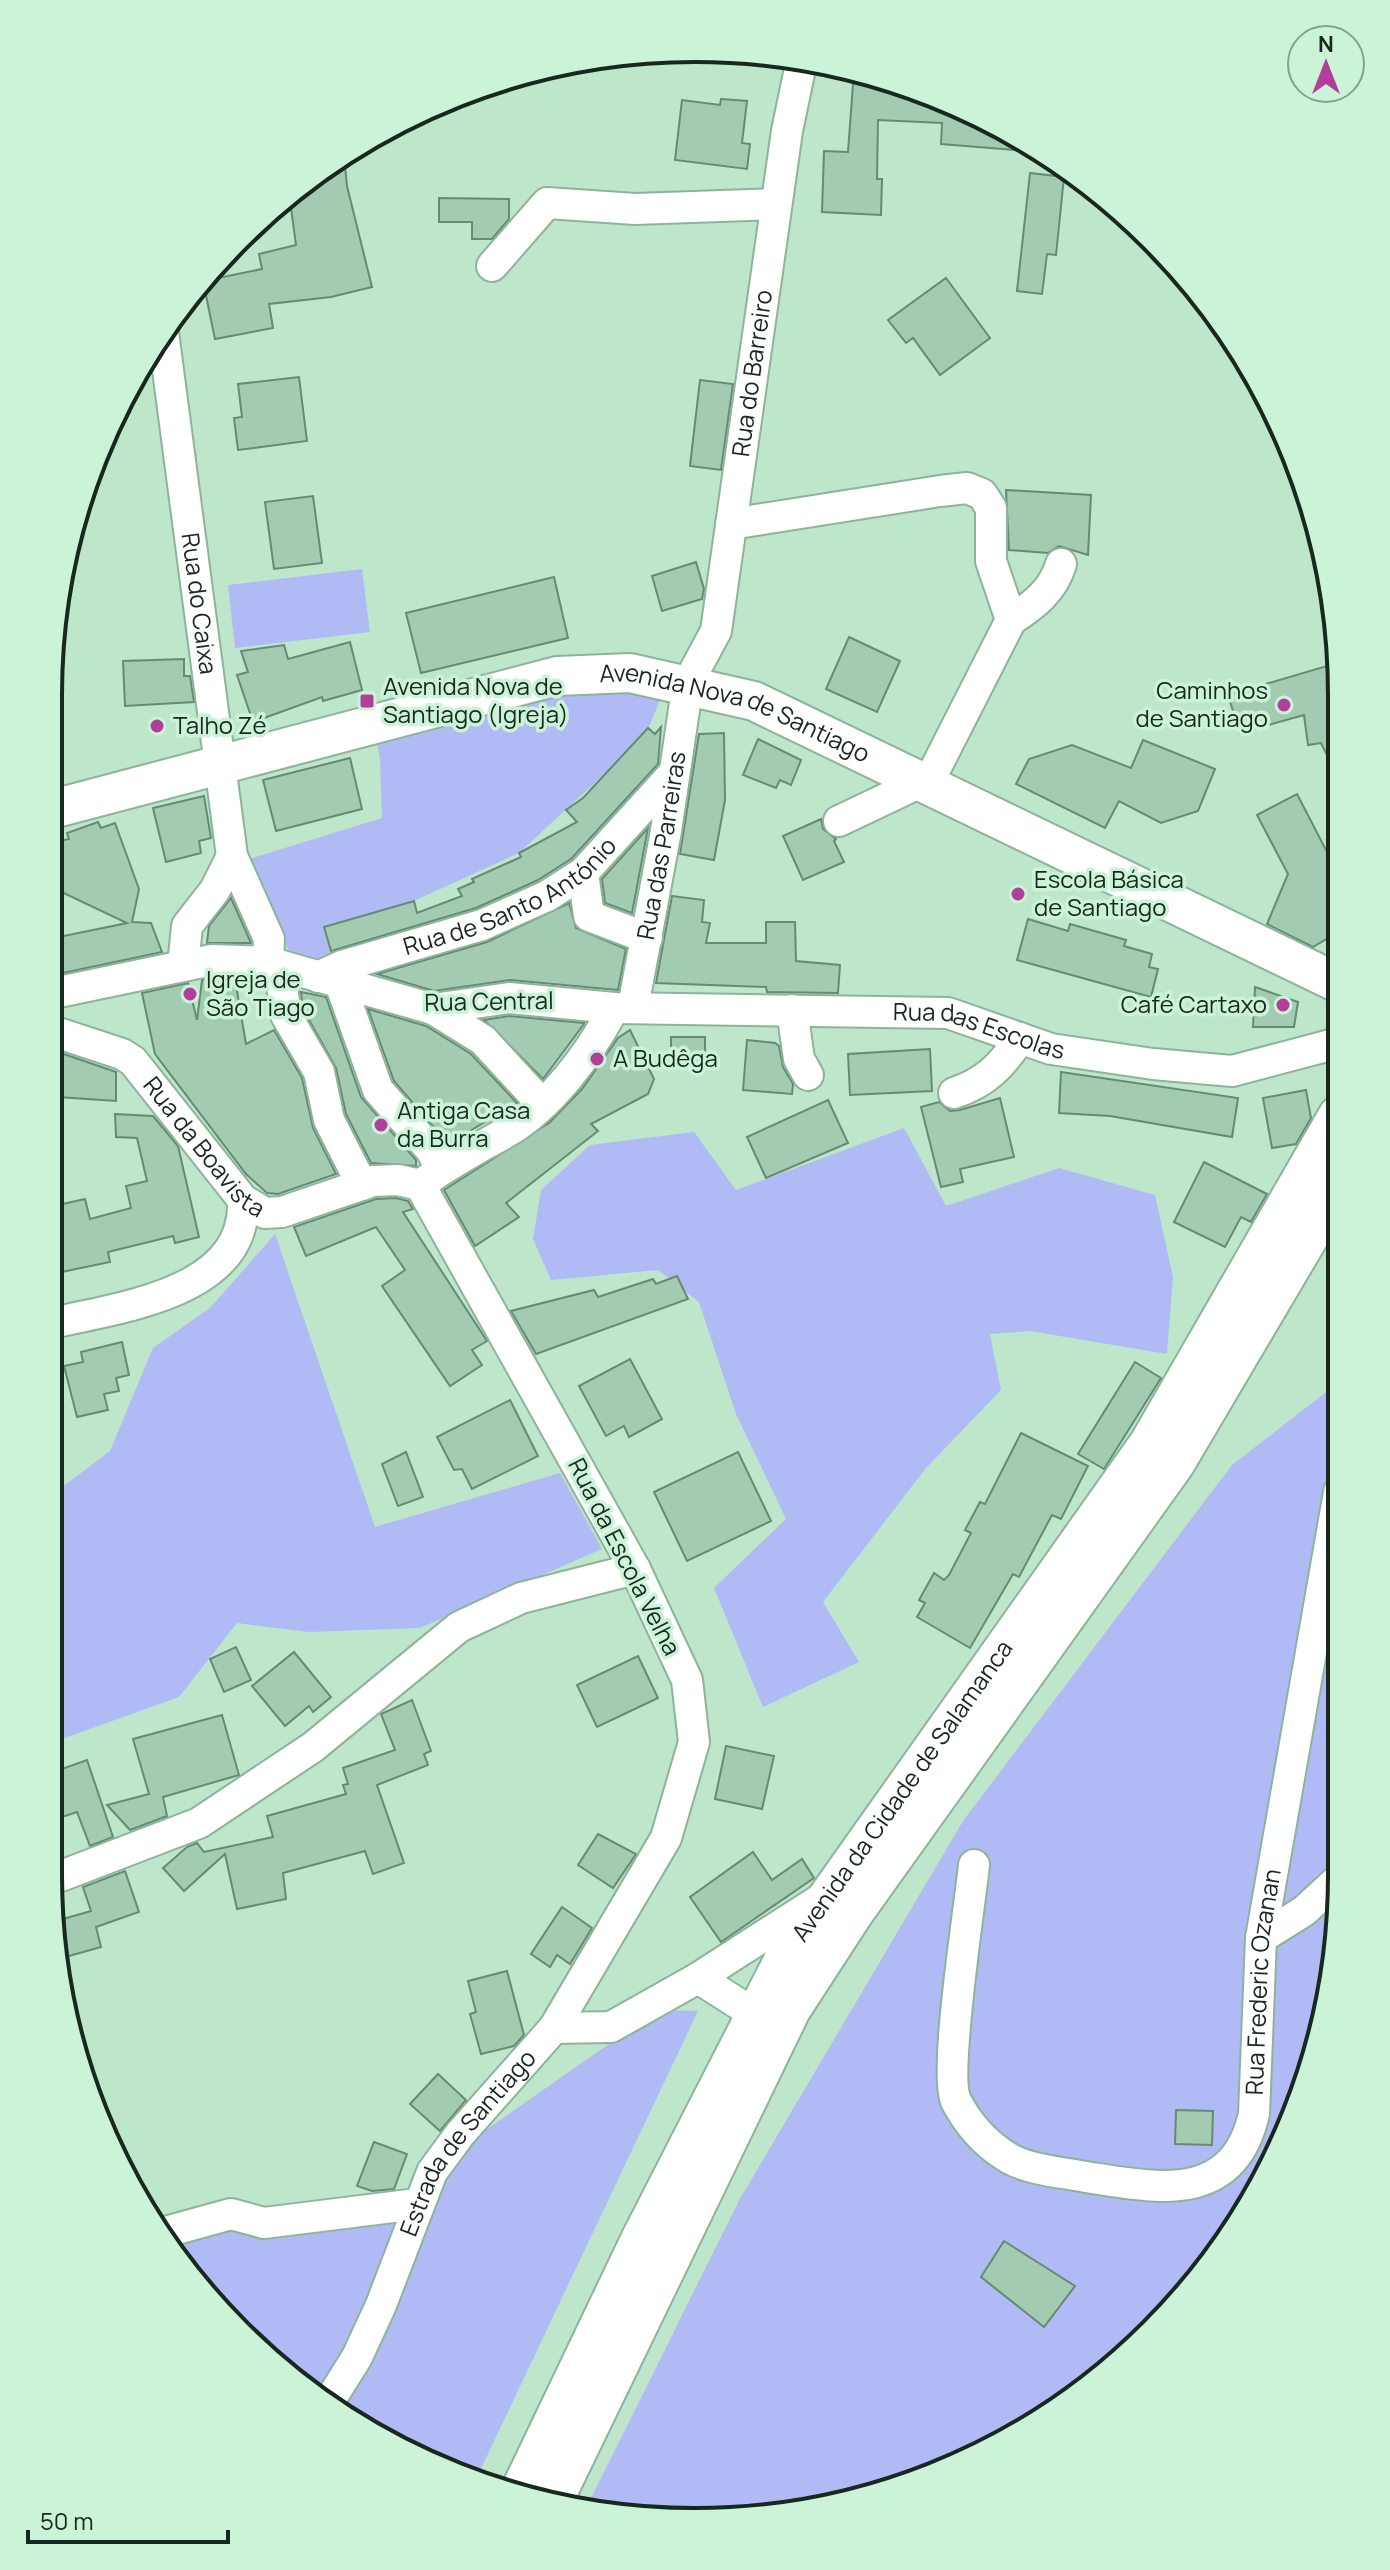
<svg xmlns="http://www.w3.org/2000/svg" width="1390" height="2570" font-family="Manrope,sans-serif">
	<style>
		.green { fill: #b0bbf6 }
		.building { fill: #a3cbb1; stroke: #658b73; stroke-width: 2 }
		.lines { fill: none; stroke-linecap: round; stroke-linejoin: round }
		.minor-casing { stroke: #8db49a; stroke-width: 34 }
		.tertiary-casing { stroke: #8db49a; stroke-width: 42 }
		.minor { stroke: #fff; stroke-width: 30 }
		.tertiary { stroke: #fff; stroke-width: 38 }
		.poi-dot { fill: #b03e9a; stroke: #caf3d8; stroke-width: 3 }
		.labels { text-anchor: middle; stroke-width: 7; stroke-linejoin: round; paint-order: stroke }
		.street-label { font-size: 24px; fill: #19281e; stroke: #caf3d8 }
		.poi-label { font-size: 24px; fill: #19281e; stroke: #caf3d8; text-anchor: start }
		.rim { fill: none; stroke: #19281e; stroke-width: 4 }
	</style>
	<rect width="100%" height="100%" fill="#bde6cb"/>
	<g class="green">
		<polygon points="362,569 370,632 235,648 228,585"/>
		<polygon points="634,687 661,698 648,729 627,753 519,853 414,901 324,927 334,963 289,952 246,860 382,818 380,759 376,738 553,690"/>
		<polygon points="904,1128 946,1206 1059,1168 1155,1195 1173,1277 1167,1354 1030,1331 990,1334 1001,1390 926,1468 823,1602 859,1662 763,1707 714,1588 786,1519 736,1414 699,1302 658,1270 551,1280 533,1239 541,1190 590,1145 694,1132 736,1190"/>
		<polygon points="275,1234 375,1527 560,1473 602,1549 420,1628 309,1632 237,1623 179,1697 48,1744 48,1498 110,1451 153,1348 210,1308"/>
		<polygon points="1339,1382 1341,1917 1320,2043 1256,2198 1122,2361 943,2473 738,2521 587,2506 741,2197 963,1821 1232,1465"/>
		<polygon points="664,2010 698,2011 477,2477 336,2413 182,2269 168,2243 229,2225 423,2212 466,2144 626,2032"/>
	</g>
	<g class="building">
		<polygon points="854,71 903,82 1018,134 1041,152 941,144 942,123 878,120 877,179 882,179 881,215 822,212 824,151 848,152"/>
		<polygon points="721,99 747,101 742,143 750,144 747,169 675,160 682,100 720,105"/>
		<polygon points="344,155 347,186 372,287 331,297 269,304 273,328 215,339 203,281 262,269 259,254 296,245 289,193"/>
		<polygon points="1030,173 1064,177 1056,255 1047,254 1042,294 1017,291"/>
		<polygon points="439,198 509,199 509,219 492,239 472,239 472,222 439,222"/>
		<polygon points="946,278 990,338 940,375 913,338 906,343 888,320"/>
		<polygon points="299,377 307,441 238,450 234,418 242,417 238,384"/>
		<polygon points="700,380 733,384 721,470 690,466"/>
		<polygon points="1006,490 1091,495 1088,555 1059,546 1048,553 1009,550"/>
		<polygon points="313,496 322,563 274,569 265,502"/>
		<polygon points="696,562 704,589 702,599 662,611 652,576"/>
		<polygon points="554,577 568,638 421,673 406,613"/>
		<polygon points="849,637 900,661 877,712 826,689"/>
		<polygon points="350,642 362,690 323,701 322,697 253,722 237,675 248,672 241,651 284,645 288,659"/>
		<polygon points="184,659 184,676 190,676 194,702 125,706 123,661"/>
		<polygon points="1337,663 1337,775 1321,743 1308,745 1304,715 1240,733 1228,695"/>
		<polygon points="661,727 658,764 571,859 538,880 476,908 331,951 324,927 414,901 417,913 462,896 458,889 474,882 472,879 521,857 519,853 577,822 566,810 583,798 648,728 655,734"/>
		<polygon points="724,733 725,800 714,860 680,854 699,734"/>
		<polygon points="758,739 801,760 791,785 780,780 776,788 743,775"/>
		<polygon points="1143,740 1215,769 1198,811 1161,823 1119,801 1105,828 1016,784 1029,759 1072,745 1131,768"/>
		<polygon points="350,758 362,809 276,831 263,780"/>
		<polygon points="1297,794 1328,854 1337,853 1338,932 1313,947 1267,924 1288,874 1257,815"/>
		<polygon points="204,796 211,838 199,841 201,853 166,862 153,808"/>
		<polygon points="821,819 823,829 836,839 834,841 844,862 803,880 783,836"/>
		<polygon points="98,822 101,828 115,823 139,889 132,922 151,923 162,952 49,976 49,939 127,923 49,886 49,843 69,839 67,833"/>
		<polygon points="648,828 632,913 605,903 602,879"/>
		<polygon points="672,896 704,900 702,922 710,923 706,943 766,943 766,922 795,922 796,961 840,965 838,993 767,992 766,987 656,983"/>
		<polygon points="231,898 251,943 207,943 209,926"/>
		<polygon points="569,903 576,928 626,949 618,990 510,980 434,991 377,974 487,942"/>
		<polygon points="1028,919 1068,931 1070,924 1126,940 1124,946 1152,954 1149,967 1158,969 1151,997 1017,960"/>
		<polygon points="214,978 235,979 246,1044 274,1030 302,1078 313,1128 336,1174 278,1194 267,1193 246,1174 155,1054 142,993 188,983 197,1020 202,980"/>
		<polygon points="1255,987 1298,1002 1294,1027 1253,1027"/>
		<polygon points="301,992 326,997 361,1097 416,1160 416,1166 371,1163 346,1114 336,1068 303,1009"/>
		<polygon points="368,1009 426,1026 471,1054 517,1103 448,1144 394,1081"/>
		<polygon points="509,1016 584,1023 584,1024 543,1079 484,1020"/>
		<polygon points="630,1030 654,1079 648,1094 591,1124 598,1131 506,1203 519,1217 475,1246 444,1190 549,1123 582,1089 618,1038"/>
		<rect x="671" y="1037" width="34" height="31"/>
		<polygon points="747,1040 775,1043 779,1046 783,1067 793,1084 792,1094 743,1090"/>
		<polygon points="49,1049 116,1072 116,1101 58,1097 61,1076 49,1076"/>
		<polygon points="930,1049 932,1091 850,1095 848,1054"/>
		<polygon points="1061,1072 1238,1098 1232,1137 1110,1116 1059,1113"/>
		<polygon points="1306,1090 1311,1118 1296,1144 1272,1148 1263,1098"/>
		<polygon points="1000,1098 1014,1157 960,1169 963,1182 941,1187 921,1107 939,1102 950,1111 960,1110"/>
		<polygon points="828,1100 848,1143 766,1178 747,1137"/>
		<polygon points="115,1114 153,1116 178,1146 199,1237 175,1243 173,1236 108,1252 110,1262 52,1274 49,1259 49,1207 85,1199 90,1219 131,1208 126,1186 147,1181 137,1138 116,1137"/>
		<polygon points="1204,1162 1267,1194 1251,1222 1241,1217 1225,1247 1174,1222"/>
		<polygon points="396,1198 408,1201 413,1209 403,1212 487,1341 472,1350 482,1365 450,1386 382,1286 405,1270 376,1227 306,1256 294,1227 376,1199"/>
		<polygon points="677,1276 688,1299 536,1354 511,1311 594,1290 598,1297 653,1279 656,1284"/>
		<polygon points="122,1342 129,1375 116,1378 119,1391 104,1394 108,1410 77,1417 64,1366 83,1362 81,1352"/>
		<polygon points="630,1359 662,1419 629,1437 624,1426 606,1436 579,1386"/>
		<polygon points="1135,1362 1161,1378 1104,1469 1078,1454"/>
		<polygon points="510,1400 538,1456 472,1489 462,1469 454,1470 437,1437"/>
		<polygon points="1021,1433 1088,1466 1061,1519 1052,1515 1019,1577 1013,1574 970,1648 917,1617 925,1603 919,1600 934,1573 944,1580 949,1575 971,1533 965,1530 980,1502 985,1504"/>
		<polygon points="406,1452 423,1497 398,1506 382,1464"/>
		<polygon points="738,1452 771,1521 687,1561 654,1492"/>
		<polygon points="236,1647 251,1680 224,1692 210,1659"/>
		<polygon points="294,1652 331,1697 313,1712 309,1706 285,1726 252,1686"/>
		<polygon points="638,1656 658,1698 597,1727 577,1685"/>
		<polygon points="412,1700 431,1751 424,1754 428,1765 377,1785 404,1863 373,1874 365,1851 283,1873 286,1899 237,1909 225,1854 184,1891 163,1868 187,1847 197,1843 204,1852 273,1837 267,1816 346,1794 343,1785 348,1784 343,1768 395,1750 381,1714"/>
		<polygon points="222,1715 239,1775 163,1797 167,1816 130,1830 107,1805 149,1794 133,1739"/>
		<polygon points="726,1746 774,1756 762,1809 715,1799"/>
		<polygon points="87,1760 113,1837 90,1846 77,1812 53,1820 48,1805 48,1774"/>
		<polygon points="598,1834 636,1854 613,1888 578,1865"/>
		<polygon points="753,1852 772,1880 802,1859 814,1878 721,1942 690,1897"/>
		<polygon points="125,1871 139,1912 96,1927 101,1947 62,1958 56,1921 91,1911 83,1887"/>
		<polygon points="562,1907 592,1928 570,1964 557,1955 550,1967 531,1954"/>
		<polygon points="507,1971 524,2035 514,2046 481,2054 470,2014 476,2012 468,1981"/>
		<polygon points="438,2074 466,2100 440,2131 410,2104"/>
		<polygon points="1176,2110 1213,2111 1212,2145 1175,2144"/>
		<polygon points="374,2142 407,2154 394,2189 372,2191 357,2186"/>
		<polygon points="1004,2241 1075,2286 1044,2327 981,2277"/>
	</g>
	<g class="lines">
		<g class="minor-casing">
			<g id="minor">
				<polyline points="492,266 547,203 635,209 776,204"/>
				<path id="s1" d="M163,332l69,524 37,83 -1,23"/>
				<polyline points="731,524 940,491 967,488 982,494 991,508 991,561 1011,620 926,787"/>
				<path d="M1011,620c23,-15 42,-29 50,-56"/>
				<polyline points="839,821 919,783"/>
				<polyline points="583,873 589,916 647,938"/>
				<polyline points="279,965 286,1015 319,1072 329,1120 362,1185"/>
				<polyline points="183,966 187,926 215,890 232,856"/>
				<path id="s2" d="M318,977l24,-11 140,-41 65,-29 36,-23 90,-99"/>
				<polyline points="340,983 378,1090 431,1150 441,1169"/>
				<path id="s3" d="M49,994l163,-34 56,2 165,47 76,-11 105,10 334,5 103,36 102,15 79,7 106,-28"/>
				<path id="s4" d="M633,1007l33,-176 22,-148 28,-52 71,-500 15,-72"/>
				<polyline points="433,1009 483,1040 541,1103"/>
				<polyline points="792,1010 799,1059 808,1075"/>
				<path id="s5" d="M49,1030l73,24 11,7 110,139 22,13 17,-1 91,-31 25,-1 22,5"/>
				<path d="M954,1093c31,-10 49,-28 66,-55"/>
				<path d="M420,1185c28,-21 55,-35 85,-52 46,-26 85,-80 109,-125"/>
				<path d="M49,1324c68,-17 198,-29 194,-124"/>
				<path id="s6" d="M974,1865c-4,40 -31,209 -18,236 11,21 28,41 48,54 21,15 57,17 82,22 71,11 147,28 168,-63l7,-176 78,-446"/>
				<polyline points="61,1876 199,1823 313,1747 459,1627 521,1598 635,1569"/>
				<polyline points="1261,1938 1304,1911 1341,1877"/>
				<polyline points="698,1978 753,2013"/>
				<polyline points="554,2028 611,2027 698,1978 824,1897"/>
				<polyline points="162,2233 231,2214 264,2223 417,2204"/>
				<path id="s7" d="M327,2405l30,-48 24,-52 51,-133 28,-38 94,-106 112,-190 28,-96 -7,-62 -52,-111 -215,-384"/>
			</g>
		</g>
		<g class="tertiary-casing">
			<g id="tertiary">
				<path id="s8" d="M49,810l508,-134 73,-3 124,28 584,282"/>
				<path id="s9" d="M518,2495l122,-255 145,-283 364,-514 189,-328"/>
				<polyline points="553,2502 791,2010 854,1913 1175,1464 1338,1188"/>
			</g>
		</g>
		<use href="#minor" class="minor"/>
		<use href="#tertiary" class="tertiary"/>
	</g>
	<g class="poi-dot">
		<rect x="359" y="693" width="16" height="16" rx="4"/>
		<circle cx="1284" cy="705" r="8"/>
		<circle cx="157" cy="726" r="8"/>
		<circle cx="1018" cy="894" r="8"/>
		<circle cx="190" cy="994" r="8"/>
		<circle cx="1283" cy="1005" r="8"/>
		<circle cx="597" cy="1059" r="8"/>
		<circle cx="381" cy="1125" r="8"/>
	</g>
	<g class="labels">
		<g class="street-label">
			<text dy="8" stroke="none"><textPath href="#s4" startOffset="648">Rua do Barreiro</textPath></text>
			<text dy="8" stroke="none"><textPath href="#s1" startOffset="274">Rua do Caixa</textPath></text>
			<text dy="8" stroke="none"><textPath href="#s8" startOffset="710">Avenida Nova de Santiago</textPath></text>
			<text dy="8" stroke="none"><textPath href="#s4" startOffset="164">Rua das Parreiras</textPath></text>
			<text dy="8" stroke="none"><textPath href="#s2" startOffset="210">Rua de Santo António</textPath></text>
			<text transform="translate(489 1002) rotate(-1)" y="8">Rua Central</text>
			<text dy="8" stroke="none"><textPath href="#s3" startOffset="944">Rua das Escolas</textPath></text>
			<text dy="8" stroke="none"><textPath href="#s5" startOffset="202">Rua da Boavista</textPath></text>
			<text transform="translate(624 1557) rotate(63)" y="8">Rua da Escola Velha</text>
			<text dy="8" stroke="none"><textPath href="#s9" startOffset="804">Avenida da Cidade de Salamanca</textPath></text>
			<text dy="8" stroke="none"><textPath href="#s6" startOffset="734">Rua Frederic Ozanan</textPath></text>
			<text dy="8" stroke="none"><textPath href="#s7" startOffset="300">Estrada de Santiago</textPath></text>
		</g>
		<g class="poi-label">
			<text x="383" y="695">Avenida Nova de<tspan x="383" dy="28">Santiago (Igreja)</tspan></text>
			<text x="1268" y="699" text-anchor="end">Caminhos<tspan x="1268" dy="28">de Santiago</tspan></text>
			<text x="173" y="734">Talho Zé</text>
			<text x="1034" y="888">Escola Básica<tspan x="1034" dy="28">de Santiago</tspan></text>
			<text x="206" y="988">Igreja de<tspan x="206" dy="28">São Tiago</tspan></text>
			<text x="1267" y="1013" text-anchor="end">Café Cartaxo</text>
			<text x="613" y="1067">A Budêga</text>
			<text x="397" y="1119">Antiga Casa<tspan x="397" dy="28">da Burra</tspan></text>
		</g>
	</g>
	<path d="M0 0H1390V2570H0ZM695 62H695A633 633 0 0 1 1328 695V1875A633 633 0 0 1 695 2508H695A633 633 0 0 1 62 1875V695A633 633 0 0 1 695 62Z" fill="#caf3d8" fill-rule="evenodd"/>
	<path class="rim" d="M695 62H695A633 633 0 0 1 1328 695V1875A633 633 0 0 1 695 2508H695A633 633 0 0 1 62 1875V695A633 633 0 0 1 695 62Z"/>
	<g transform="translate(1326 64)"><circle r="38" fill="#caf3d8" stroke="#83a28e" stroke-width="2"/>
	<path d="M0-6L14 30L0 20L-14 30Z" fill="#b03e9a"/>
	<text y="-12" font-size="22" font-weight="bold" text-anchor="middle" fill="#19281e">N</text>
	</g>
	<path d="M28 2530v12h200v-12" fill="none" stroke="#19281e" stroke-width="4"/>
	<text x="40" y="2530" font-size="24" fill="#19281e" stroke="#caf3d8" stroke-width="6" paint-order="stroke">50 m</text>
</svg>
